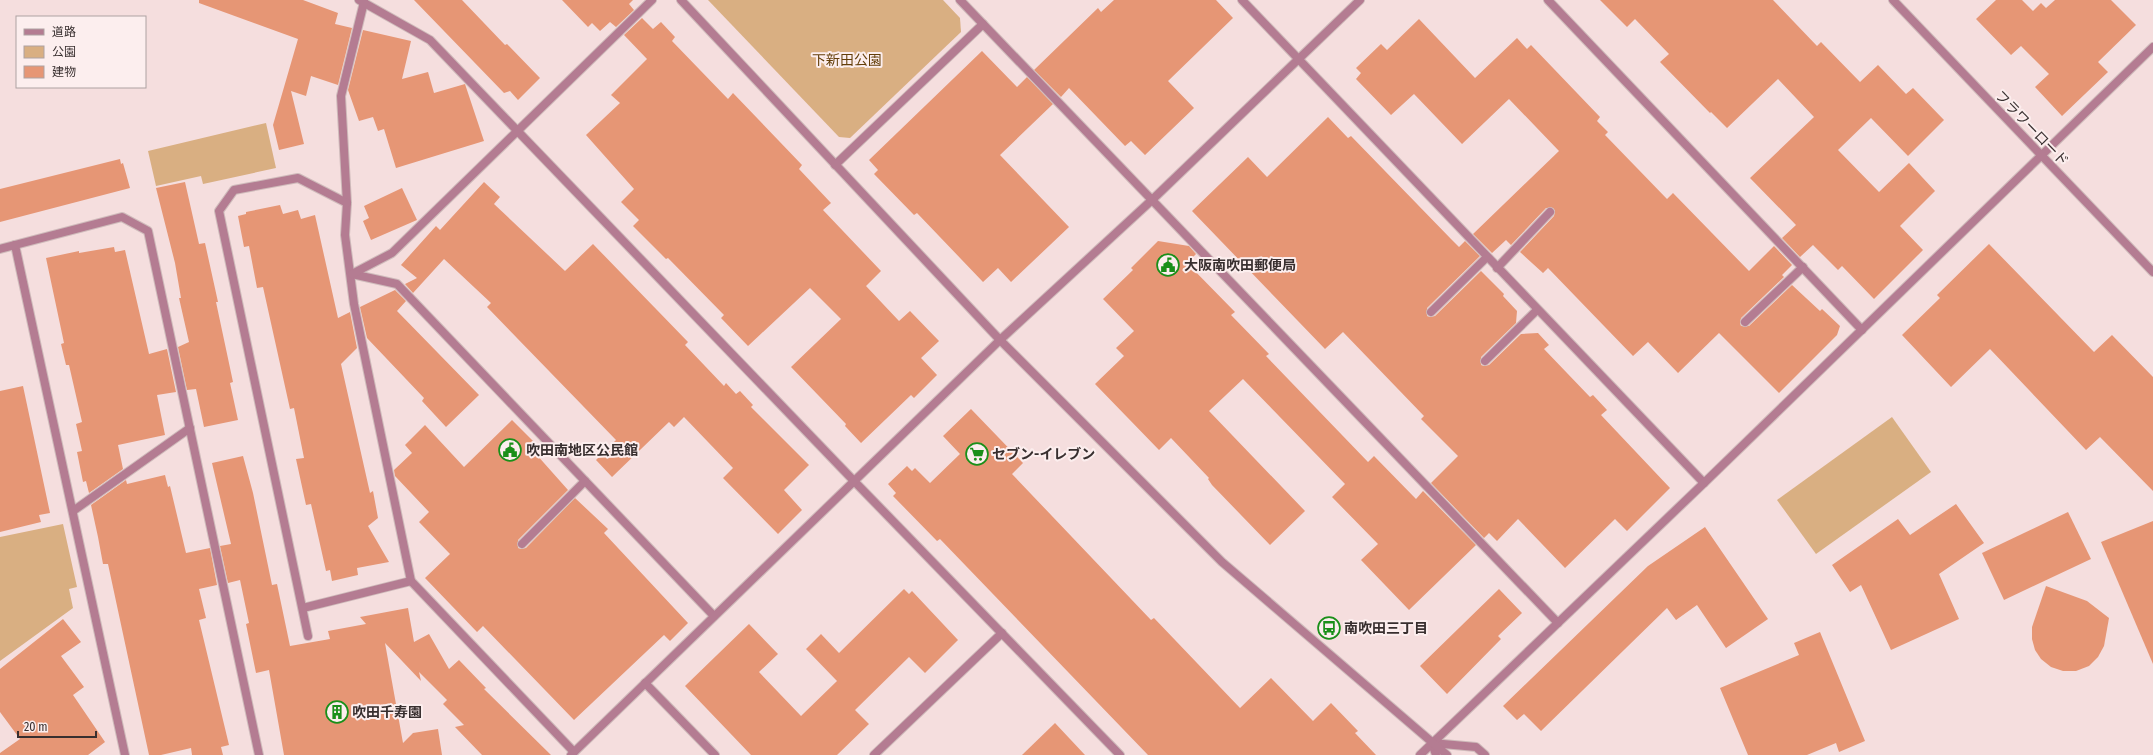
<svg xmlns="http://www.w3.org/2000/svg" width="2153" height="755" font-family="'Fira Sans Condensed','Noto Sans JP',sans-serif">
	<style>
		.green { fill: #d9af82 }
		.building { fill: #e69675 }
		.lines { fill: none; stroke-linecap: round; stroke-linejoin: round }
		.minor-casing { stroke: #cfbbbb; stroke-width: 10 }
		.tertiary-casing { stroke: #cfbbbb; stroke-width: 10 }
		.minor { stroke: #b47c92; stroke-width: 8 }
		.tertiary { stroke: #b47c92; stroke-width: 8 }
		.labels { text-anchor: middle; stroke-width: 4; stroke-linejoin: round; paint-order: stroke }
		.park-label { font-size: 14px; fill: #643e09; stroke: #fceeee }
		.street-label { font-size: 14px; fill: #382f2f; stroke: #fceeee }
		.poi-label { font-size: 14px; font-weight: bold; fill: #382f2f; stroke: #fceeee; text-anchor: start }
	</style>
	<rect width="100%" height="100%" fill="#f5dede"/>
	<g class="green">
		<polygon points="708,0 943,0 960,18 961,32 850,138 839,137"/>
		<polygon points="266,123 276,168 203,184 201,176 156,186 148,151"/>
		<polygon points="1892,417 1931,472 1816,554 1777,500"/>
		<polygon points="63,524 77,587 69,589 73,608 0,661 0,537"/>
	</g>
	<g class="building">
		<polygon points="199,0 303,0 338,13 335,24 352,28 338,85 311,76 306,96 291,91 304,144 279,150 273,125 298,39 199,3"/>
		<polygon points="414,0 462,0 505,45 507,44 540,78 518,100 510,91 504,93"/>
		<polygon points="562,0 633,0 629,4 634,10 616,27 610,22 600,31 592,23 588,27"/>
		<polygon points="1114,0 1216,0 1233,18 1168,81 1194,108 1145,155 1131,141 1125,146 1069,88 1061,97 1034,70 1098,8 1101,12"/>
		<polygon points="1600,0 1773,0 1817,46 1821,42 1860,82 1878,65 1906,94 1913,88 1944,120 1908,156 1871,118 1838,150 1879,192 1909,163 1935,191 1900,226 1923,250 1874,299 1842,266 1838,270 1813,245 1800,257 1782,238 1796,225 1750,178 1814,117 1778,79 1727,128 1711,112 1710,113 1660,62 1669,54 1635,19 1627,27"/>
		<polygon points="1996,0 2022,0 2033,11 2041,3 2046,8 2055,0 2111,0 2136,25 2098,62 2108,72 2062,116 2035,87 2049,74 2021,46 2011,55 1976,19"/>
		<polygon points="642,18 653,29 661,22 675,37 672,41 728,99 733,93 802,165 799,169 831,203 823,210 881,271 866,286 899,321 910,311 939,341 921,358 937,375 914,398 911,395 861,443 845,426 846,424 791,367 841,319 810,288 748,346 721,318 724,315 668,258 666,259 633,226 639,220 621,202 634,189 586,135 620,103 611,95 647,59 624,35"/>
		<polygon points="1419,19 1475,78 1517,38 1527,49 1531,45 1600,117 1597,121 1608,132 1605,135 1667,199 1673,193 1749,271 1774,246 1792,265 1782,275 1784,277 1741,318 1740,323 1741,326 1749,326 1792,285 1820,311 1822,309 1840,326 1837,335 1779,393 1719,333 1678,373 1648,342 1633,356 1548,268 1543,273 1520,252 1554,216 1555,211 1553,208 1546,208 1511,245 1506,240 1492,253 1473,234 1559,151 1509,99 1462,144 1414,94 1391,115 1356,79 1361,73 1356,68 1381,44 1387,50"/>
		<polygon points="363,30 411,41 402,79 428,72 434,93 465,84 484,141 396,168 384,129 378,131 373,117 359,121 348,90"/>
		<polygon points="982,51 1017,87 1027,77 1053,104 1000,155 1069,227 1011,282 998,268 983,282 917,213 914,215 874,174 878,170 869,160"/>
		<polygon points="1328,117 1348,138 1351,136 1451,239 1459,247 1465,241 1480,256 1427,308 1427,316 1430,317 1435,316 1481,271 1504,294 1503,296 1517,311 1516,323 1481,357 1481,365 1484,366 1489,365 1521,334 1538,333 1549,345 1544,349 1590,397 1593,395 1607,410 1601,415 1670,488 1627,531 1615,519 1565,568 1518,519 1497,541 1489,533 1484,538 1431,483 1458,456 1421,419 1424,416 1343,332 1325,349 1192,211 1248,157 1267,177"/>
		<polygon points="120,159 121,164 123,163 130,188 0,222 0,189"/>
		<polygon points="185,182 199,244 205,243 218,302 216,302 233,382 230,383 238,420 204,427 196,389 187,390 178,347 189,342 179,298 181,298 175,263 156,188"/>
		<polygon points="484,182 500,197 494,204 565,271 593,244 688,342 685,345 724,386 726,383 736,394 740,391 753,405 751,407 809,465 784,490 802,510 778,534 723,478 733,468 684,417 674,427 669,422 612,477 596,460 616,440 487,307 491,303 444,259 413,293 405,284 417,278 401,265 436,226 440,230"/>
		<polygon points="402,188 417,220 371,240 363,221 369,218 364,206"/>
		<polygon points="280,205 283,214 298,210 301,219 315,215 338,318 350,312 357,348 341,364 370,493 373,491 378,518 368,526 389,562 357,568 358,575 332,581 330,570 326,571 311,504 306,505 296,459 304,458 294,408 290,409 263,287 257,288 249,246 244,247 238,216 246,214 246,212"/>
		<polygon points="1158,241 1189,246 1196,254 1187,263 1235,312 1231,315 1269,354 1266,356 1368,462 1374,456 1416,499 1423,491 1476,545 1409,610 1361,560 1378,544 1332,497 1345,484 1243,379 1209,411 1305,511 1270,545 1212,485 1208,479 1209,478 1171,438 1159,450 1095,384 1124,356 1116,348 1134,331 1103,299 1133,270 1131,268"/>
		<polygon points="1989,244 2094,352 2112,335 2153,377 2153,491 2100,437 2086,450 1990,349 1951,387 1902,335 1940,298 1937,295"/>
		<polygon points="114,247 115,252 125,250 149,354 167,349 176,392 157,395 165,435 118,445 123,469 89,493 86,481 83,482 77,452 82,451 76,424 82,422 69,365 66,365 61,344 64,343 46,258 79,251 79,253"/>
		<polygon points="395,290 406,301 397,311 479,395 446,427 422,401 424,398 367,338 360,307"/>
		<polygon points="23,386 50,513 39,515 41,522 0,532 0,391"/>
		<polygon points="971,409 1023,463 1012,474 1151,620 1154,618 1240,708 1271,678 1313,721 1331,703 1358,731 1355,733 1376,755 1148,755 940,539 937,541 893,496 896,493 888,484 907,466 912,471 915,468 930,483 960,454 943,436"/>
		<polygon points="512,420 541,449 536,454 568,490 518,540 518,548 521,549 526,548 575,498 608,529 604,533 688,623 670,641 664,635 574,720 483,626 477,632 425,578 450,554 419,522 429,512 395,476 394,470 412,453 405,445 425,425 464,467"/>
		<polygon points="243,456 253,493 272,585 277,584 290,646 330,639 328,631 366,624 360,617 408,608 414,642 429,634 449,669 459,660 486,688 484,689 551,755 482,755 455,727 464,725 443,704 447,700 419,672 421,681 385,643 403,743 413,733 438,729 442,755 284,755 269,670 256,673 246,624 249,623 240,580 228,583 220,546 231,544 212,463"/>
		<polygon points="165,475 168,487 170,486 186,553 210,548 217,585 199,589 206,618 199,620 229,745 221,747 223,755 192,755 191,748 161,755 149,755 108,564 103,564 98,537 91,505 126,480 127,484"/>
		<polygon points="1956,504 1984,543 1939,574 1959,619 1891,650 1861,585 1850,592 1832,565 1898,519 1910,535"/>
		<polygon points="2068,512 2091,559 2004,600 1982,553"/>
		<polygon points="2153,521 2153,664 2101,542"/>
		<polygon points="1705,527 1768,619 1726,648 1697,605 1676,620 1667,608 1541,731 1524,714 1517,720 1503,706 1648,566"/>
		<polygon points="2046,586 2087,601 2109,618 2104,646 2098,657 2089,666 2076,671 2063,671 2051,667 2041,659 2035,650 2032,639 2032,627"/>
		<polygon points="904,589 909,594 912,591 958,640 925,673 909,657 855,710 869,724 837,755 751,755 685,686 749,624 778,654 759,672 801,716 837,681 806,649 821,634 839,653"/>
		<polygon points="1499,589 1522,613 1498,636 1501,639 1447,694 1420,666"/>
		<polygon points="63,619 81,642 61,656 84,687 73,695 105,742 88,755 0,755 0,753 20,739 0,712 0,669"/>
		<polygon points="1820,632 1865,741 1839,752 1836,743 1807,755 1748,755 1720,688 1799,655 1794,643"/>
		<polygon points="1055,723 1085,755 1022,755"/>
	</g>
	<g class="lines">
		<g class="minor-casing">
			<g id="minor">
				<polyline points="359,0 430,40 854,481 1120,755"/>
				<polyline points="681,0 1000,340 1153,199 1360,0"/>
				<polyline points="960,0 1558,623"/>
				<polyline points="1242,0 1704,483"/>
				<polyline points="1548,0 1862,330"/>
				<polyline points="364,2 341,96 347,203 345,235 354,304 411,581 574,752"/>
				<polyline points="835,165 983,24"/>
				<polyline points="15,245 125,755"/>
				<polyline points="0,249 122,217 148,231 259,755"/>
				<polyline points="1497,268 1550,212"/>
				<polyline points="352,274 397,284 714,616"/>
				<polyline points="352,274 392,253 652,0"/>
				<polyline points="1431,312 1487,257"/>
				<polyline points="1745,322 1803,267"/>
				<polyline points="1485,361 1537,310"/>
				<polyline points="73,511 190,428"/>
				<polyline points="522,544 585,481"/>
				<polyline points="303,608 411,581"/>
				<polyline points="308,636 219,211 234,190 298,178 347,203"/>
				<polyline points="645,683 715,755"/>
				<polyline points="1432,743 1476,747 1485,755"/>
				<polyline points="1432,743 1436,755"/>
				<polyline points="874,755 1002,633"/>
				<polyline points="1420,755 1704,483 2153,47"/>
			</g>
		</g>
		<g class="tertiary-casing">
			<g id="tertiary">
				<polyline points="1893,0 2153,272"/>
				<polyline points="571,755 1000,340 1222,562 1447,755"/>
			</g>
		</g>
		<use href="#minor" class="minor"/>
		<use href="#tertiary" class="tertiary"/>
	</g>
	<defs>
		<g id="civic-ring" transform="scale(1.15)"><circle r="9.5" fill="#fceeee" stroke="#1a8f19" stroke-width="1.5"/><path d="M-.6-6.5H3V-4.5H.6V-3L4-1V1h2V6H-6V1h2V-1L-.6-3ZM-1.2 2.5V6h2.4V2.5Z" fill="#1a8f19"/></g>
		<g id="supermarket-ring" transform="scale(1.15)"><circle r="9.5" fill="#fceeee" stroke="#1a8f19" stroke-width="1.5"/><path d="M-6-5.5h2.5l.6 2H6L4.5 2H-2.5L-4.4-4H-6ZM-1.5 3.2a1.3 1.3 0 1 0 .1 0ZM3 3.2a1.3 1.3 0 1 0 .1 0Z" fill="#1a8f19"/></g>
		<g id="bus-ring" transform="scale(1.15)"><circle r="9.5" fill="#fceeee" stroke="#1a8f19" stroke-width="1.5"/><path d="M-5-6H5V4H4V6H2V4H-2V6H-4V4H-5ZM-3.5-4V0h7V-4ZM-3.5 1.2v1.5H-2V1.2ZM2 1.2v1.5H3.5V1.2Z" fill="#1a8f19"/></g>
		<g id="building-ring" transform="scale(1.15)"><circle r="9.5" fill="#fceeee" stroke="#1a8f19" stroke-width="1.5"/><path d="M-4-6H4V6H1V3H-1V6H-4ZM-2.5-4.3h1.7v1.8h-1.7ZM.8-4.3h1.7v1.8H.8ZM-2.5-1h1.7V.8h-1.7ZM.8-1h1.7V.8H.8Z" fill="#1a8f19"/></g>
	</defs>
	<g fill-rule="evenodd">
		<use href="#civic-ring" x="1168" y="265"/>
		<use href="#civic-ring" x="510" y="450"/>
		<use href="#supermarket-ring" x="977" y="454"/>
		<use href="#bus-ring" x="1329" y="628"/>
		<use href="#building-ring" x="337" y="712"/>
	</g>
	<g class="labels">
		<g class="park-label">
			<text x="847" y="65">下新田公園</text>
		</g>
		<g class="street-label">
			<text transform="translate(2032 128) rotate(46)" y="5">フラワーロード</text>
		</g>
		<g class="poi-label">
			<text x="1184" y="270">大阪南吹田郵便局</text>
			<text x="526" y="455">吹田南地区公民館</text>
			<text x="992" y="459">セブン-イレブン</text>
			<text x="1344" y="633">南吹田三丁目</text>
			<text x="352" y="717">吹田千寿園</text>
		</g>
	</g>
	<rect x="16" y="16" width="130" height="72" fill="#fceeee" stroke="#aea2a2"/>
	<rect x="24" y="29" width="20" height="6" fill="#b47c92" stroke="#aea2a2"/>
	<text x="52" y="36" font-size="12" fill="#382f2f">道路</text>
	<rect x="24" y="46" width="20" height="12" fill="#d9af82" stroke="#aea2a2"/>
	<text x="52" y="56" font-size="12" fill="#382f2f">公園</text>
	<rect x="24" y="66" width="20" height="12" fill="#e69675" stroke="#aea2a2"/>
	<text x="52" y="76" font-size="12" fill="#382f2f">建物</text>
	<path d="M18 731v6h78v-6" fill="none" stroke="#382f2f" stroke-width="2"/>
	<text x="24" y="731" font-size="12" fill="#382f2f" stroke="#fceeee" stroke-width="3" paint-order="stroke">20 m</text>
</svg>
